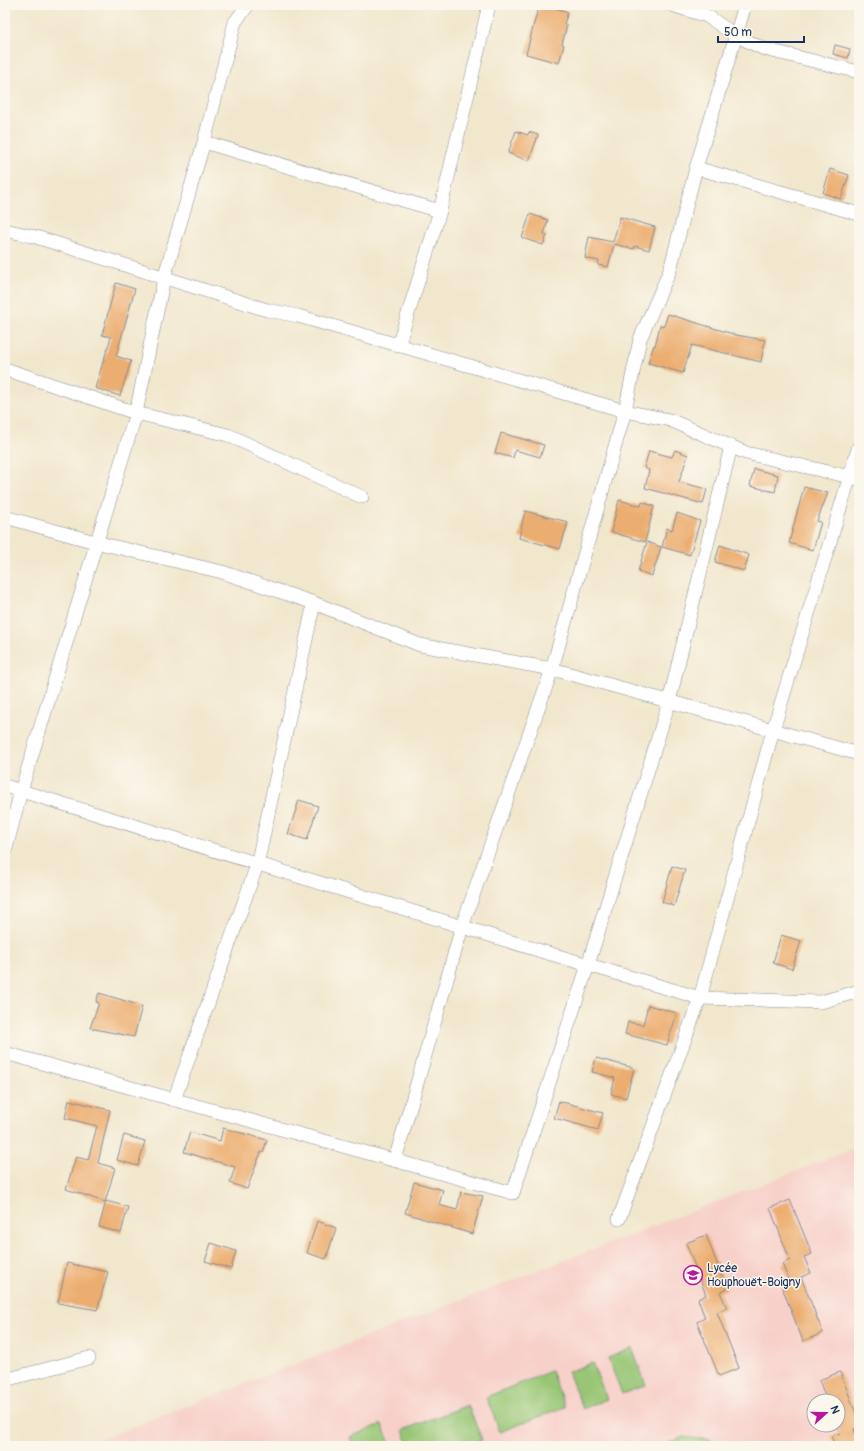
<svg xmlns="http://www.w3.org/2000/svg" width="864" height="1451" font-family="Pangolin,sans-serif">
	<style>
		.built { fill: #f7d0c9; fill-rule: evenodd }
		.green { fill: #98c675; stroke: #5a7a6a }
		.building { fill: #ecad70 }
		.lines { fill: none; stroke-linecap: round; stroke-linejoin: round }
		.street-casing { stroke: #868b96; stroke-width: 14 }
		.street { stroke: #fff; stroke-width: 13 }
		.labels { text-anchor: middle; stroke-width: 3; stroke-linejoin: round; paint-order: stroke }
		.poi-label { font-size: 12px; fill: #1b2f5e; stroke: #fbf7ec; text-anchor: start }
	</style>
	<rect width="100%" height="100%" fill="#fbf7ec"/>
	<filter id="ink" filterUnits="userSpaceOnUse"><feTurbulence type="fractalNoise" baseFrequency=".025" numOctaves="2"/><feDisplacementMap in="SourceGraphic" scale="8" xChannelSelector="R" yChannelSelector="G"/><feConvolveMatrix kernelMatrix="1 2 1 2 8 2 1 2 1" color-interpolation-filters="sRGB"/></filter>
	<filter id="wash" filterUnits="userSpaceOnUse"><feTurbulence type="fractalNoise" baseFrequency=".012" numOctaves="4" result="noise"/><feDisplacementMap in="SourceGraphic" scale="16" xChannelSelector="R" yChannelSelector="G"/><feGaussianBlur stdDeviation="0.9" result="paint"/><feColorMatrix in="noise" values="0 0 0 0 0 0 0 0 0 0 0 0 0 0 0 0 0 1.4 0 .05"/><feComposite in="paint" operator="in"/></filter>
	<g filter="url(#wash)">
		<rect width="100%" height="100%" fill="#f1e7cd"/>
		<path class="built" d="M853,1149l6,1v296h-776zM814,1401h24v24h-24z"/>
		<g class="green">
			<polygon points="632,1348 646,1385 622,1394 608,1358"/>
			<polygon points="592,1363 607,1399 583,1409 568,1372"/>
			<polygon points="551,1371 565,1407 500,1432 486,1397"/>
			<polygon points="468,1405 482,1440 467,1446 409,1446 403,1430"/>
			<polygon points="382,1424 391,1446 353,1446 350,1437"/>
			<polygon points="683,1437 710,1440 724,1446 661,1446"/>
		</g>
		<g id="blocks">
			<g class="building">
				<polygon points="539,5 546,5 568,12 564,24 567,25 562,44 564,45 559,63 526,54"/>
				<polygon points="835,45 850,49 848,58 833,54"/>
				<polygon points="516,131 528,135 529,132 538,135 529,161 508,153"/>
				<polygon points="830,169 849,175 841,199 823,193"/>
				<polygon points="530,214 548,220 544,234 547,235 543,245 522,238"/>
				<polygon points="620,217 655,227 649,250 635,246 634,249 614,244 608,267 598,265 599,261 585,258 589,237 613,242"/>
				<polygon points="116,283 135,289 116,356 131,361 120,396 95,388 111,337 102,335"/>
				<polygon points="668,314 736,335 765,340 761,362 692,345 683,373 648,363 654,345 655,346 660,325 664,326"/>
				<polygon points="501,433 544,445 540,457 515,450 513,458 495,453"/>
				<polygon points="675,450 688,455 679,482 707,489 703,504 645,488 649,470 644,468 649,451 672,457"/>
				<polygon points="754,469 778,475 775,492 750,486"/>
				<polygon points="804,487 828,493 817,521 821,522 813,550 789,543"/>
				<polygon points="619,500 641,506 642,502 654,506 645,542 611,532"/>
				<polygon points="525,511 568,522 560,549 519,538"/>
				<polygon points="677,513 700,521 690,555 662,547 667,528 672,530"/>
				<polygon points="647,542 661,547 652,576 638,571"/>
				<polygon points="720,545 749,555 744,571 715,562"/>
				<polygon points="299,800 318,806 307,840 288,834"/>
				<polygon points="672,866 685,870 674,906 662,902"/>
				<polygon points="781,935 801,941 792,969 773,963"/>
				<polygon points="99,993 142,1006 134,1037 90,1028 99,1003 96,1002"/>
				<polygon points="648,1005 677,1013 667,1045 625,1034 628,1022 643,1025"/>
				<polygon points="596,1058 634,1068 626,1098 611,1094 615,1078 592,1072"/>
				<polygon points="69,1100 110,1110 98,1163 115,1168 105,1202 66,1189 76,1157 88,1160 97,1126 65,1118"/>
				<polygon points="559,1101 603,1113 598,1130 554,1118"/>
				<polygon points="223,1128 267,1140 263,1153 261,1152 247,1189 230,1183 235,1167 184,1152 190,1132 220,1141"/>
				<polygon points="124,1135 145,1141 138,1166 117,1160"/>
				<polygon points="414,1182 443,1190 439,1205 457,1210 461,1192 483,1196 472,1234 405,1213"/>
				<polygon points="790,1200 812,1254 804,1257 811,1273 801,1277 823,1333 803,1341 782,1287 790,1283 782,1264 790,1260 770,1208"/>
				<polygon points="106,1201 128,1207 121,1233 99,1227"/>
				<polygon points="317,1221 336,1228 326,1259 307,1253"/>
				<polygon points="706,1235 727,1289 720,1292 727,1308 717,1312 739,1368 719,1376 697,1322 705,1318 698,1299 706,1295 686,1243"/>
				<polygon points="211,1243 236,1251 231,1269 205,1261"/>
				<polygon points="67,1263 108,1272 97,1310 58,1303"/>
				<polygon points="840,1372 859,1421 859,1427 854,1429 859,1446 835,1446 831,1436 840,1433 838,1428 838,1401 827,1401 819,1380"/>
			</g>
		</g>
	</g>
	<g filter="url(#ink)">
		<use href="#blocks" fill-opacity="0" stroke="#868b96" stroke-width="1"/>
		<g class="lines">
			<g class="street-casing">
				<g id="street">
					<polyline points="672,5 707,16 735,35 764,49 859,72"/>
					<polyline points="204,142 440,211"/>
					<polyline points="696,168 859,214"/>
					<polyline points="5,230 36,237 267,310 298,316 625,411 670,420 746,453 859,479"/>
					<polyline points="398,346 440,211 489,5"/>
					<polyline points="5,369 136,413 228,435 362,497"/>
					<polyline points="5,517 95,542 222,572 314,603 420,645 552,669 859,754"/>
					<polyline points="5,786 541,951 700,998 821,1002 859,991"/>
					<polyline points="5,852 21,791 136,413 164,278 204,142 235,22 248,5"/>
					<polyline points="5,1053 513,1193 588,965 669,702 731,446"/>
					<polyline points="174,1100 257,865 314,603"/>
					<polyline points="395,1160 462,927 552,669 625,411 640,339 670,270 696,168 745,5"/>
					<polyline points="619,1219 700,998 773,730 859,446"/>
					<polyline points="5,1380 89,1358"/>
				</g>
			</g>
			<use href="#street" class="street"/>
		</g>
	</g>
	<defs>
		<g id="school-ring" transform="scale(1)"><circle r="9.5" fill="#fbf7ec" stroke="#b5179e" stroke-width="1.5"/><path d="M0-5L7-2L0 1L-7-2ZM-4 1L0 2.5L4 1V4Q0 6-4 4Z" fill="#b5179e"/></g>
	</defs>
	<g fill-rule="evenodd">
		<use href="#school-ring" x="693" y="1275"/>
	</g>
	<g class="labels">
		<g class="poi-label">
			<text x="707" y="1272">Lycée<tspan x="707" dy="14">Houphouët-Boigny</tspan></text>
		</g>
	</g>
	<rect width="864" height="1451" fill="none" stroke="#fbf7ec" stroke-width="20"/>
	<g transform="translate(826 1413) rotate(69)"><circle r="19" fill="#fbf7ec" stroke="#a1a7b3"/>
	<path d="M0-3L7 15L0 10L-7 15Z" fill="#b5179e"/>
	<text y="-6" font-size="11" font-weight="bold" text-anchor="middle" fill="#1b2f5e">N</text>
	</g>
	<path d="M718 36v6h86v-6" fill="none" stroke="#1b2f5e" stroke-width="2"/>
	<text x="724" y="36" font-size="12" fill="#1b2f5e" stroke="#fbf7ec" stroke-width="3" paint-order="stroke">50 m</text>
</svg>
